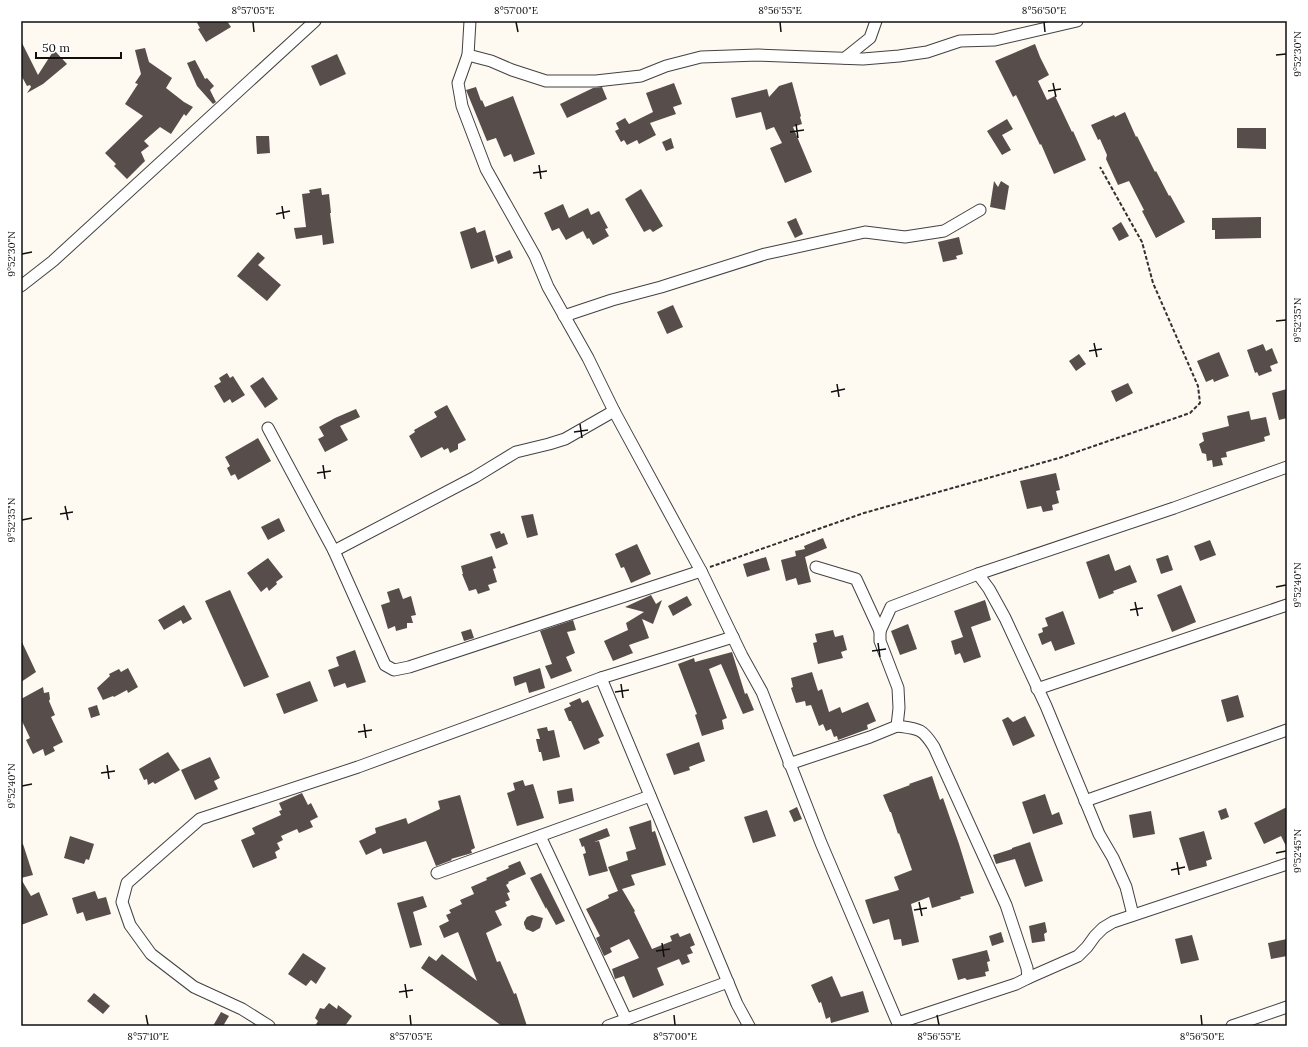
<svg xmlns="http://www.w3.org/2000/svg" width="1308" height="1047" font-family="Lora,serif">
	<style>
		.building { fill: #574d4b }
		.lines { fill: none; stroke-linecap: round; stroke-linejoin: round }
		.street-casing { stroke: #424242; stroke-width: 13 }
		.path { stroke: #313131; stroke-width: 2; stroke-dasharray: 4 2; stroke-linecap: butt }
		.street { stroke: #fff; stroke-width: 11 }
		.ticks { fill: none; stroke: #0f0f0f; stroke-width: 1.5 }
		.neatline { fill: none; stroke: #0f0f0f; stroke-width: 1.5 }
		.ticks-label { font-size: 10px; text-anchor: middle; fill: #0f0f0f }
	</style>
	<rect width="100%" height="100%" fill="#fef9f1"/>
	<g class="building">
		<polygon points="196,21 227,21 231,27 206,42 198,29 200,28"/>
		<polygon points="21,41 38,75 54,50 67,64 43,84 27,93 31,87 30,85 27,86 21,75"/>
		<polygon points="1035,44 1040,57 1049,75 1038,81 1047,100 1055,96 1072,132 1073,131 1086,160 1054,174 1041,144 1040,145 1016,95 1013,97 995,61"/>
		<polygon points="145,48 149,62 172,78 166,88 184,102 193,107 186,116 184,114 171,134 160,127 144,141 149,146 141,152 145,161 127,179 114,166 116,164 105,153 143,116 125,104 138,84 135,83 141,74 135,50"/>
		<polygon points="337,54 346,74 320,86 311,66"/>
		<polygon points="195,60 205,79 207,78 214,86 210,90 216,102 213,104 197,86 187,63"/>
		<polygon points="792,82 801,116 800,117 802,124 793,127 812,172 785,183 770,148 782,143 774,127 766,130 761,112 736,118 731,98 767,89 769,97 779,86"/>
		<polygon points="674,83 682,104 673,107 676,114 650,123 656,135 639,144 637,140 627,145 624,140 621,142 615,131 619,129 616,123 625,118 629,124 653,112 646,93"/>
		<polygon points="476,87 481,101 482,100 485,107 513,96 535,154 514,162 511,154 504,157 496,138 487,141 466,90"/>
		<polygon points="602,87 607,99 567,118 560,104 593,88"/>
		<polygon points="1125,112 1136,137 1137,136 1155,172 1156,171 1169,196 1170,195 1185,222 1156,238 1142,211 1144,210 1129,181 1118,185 1106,159 1107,155 1100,139 1098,140 1091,125 1114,115 1115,117"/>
		<polygon points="1007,119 1013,129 1002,135 1011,150 1002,155 987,131"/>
		<polygon points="1237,128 1266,128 1266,149 1237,148"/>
		<polygon points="256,136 269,136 270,153 257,154"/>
		<polygon points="671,138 674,148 666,151 662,142"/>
		<polygon points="994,181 998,187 1001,181 1009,186 1005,210 990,207"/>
		<polygon points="321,188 322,195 329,194 331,213 330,213 334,243 323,245 322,235 296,239 294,228 306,227 302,194 310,193 309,190"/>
		<polygon points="641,189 663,226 653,232 650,229 644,232 625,199"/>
		<polygon points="563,204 569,218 588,208 591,215 599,211 608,228 605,229 609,236 593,245 589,238 587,239 583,231 566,240 559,228 552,231 544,213"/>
		<polygon points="1261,217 1261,238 1215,239 1215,230 1212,230 1212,218"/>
		<polygon points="796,218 803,234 795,238 787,222"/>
		<polygon points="1121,222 1129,236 1119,241 1112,228"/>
		<polygon points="475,227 477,233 485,230 494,261 471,269 460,232"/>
		<polygon points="959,237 963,254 956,256 957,259 943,262 938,242"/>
		<polygon points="510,250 513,258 498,264 495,256"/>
		<polygon points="258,252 265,258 258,265 281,285 267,301 237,276"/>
		<polygon points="673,305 683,327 667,334 657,312"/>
		<polygon points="1263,344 1266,351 1272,348 1278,363 1270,366 1272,371 1259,376 1257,372 1255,373 1247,350"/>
		<polygon points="1219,352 1229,376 1214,382 1213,379 1206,382 1197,361"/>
		<polygon points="1079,354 1086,364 1076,371 1069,361"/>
		<polygon points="227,373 230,378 233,376 245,395 232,403 230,399 224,403 214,386 221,382 219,378"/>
		<polygon points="263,377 278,399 265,408 250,386"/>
		<polygon points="1128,383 1133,393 1116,402 1111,391"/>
		<polygon points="1287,389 1287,418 1279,420 1272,393"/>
		<polygon points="447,405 466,440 458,444 458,449 450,453 448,448 444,450 442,447 421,458 409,436 415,432 414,430 437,417 434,412"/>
		<polygon points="356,409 360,417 340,426 348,440 325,452 318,439 324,436 319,427 335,418"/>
		<polygon points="1249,411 1251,420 1266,417 1270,435 1264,437 1265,441 1226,452 1227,457 1221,458 1223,465 1213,467 1212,460 1207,461 1206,454 1202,453 1199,444 1204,441 1202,433 1229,426 1227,416"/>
		<polygon points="258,438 271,461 238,480 235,474 231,476 227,468 230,466 225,457"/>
		<polygon points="1056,473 1060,490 1056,491 1059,503 1052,505 1053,510 1043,512 1041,506 1027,509 1020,481"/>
		<polygon points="533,514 538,535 527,538 521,516"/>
		<polygon points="279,518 285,531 268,540 261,527"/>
		<polygon points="500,531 501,534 504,533 508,544 496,549 490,534"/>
		<polygon points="823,538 827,548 805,557 811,582 798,585 796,578 786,581 781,560 796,556 795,551 805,549 804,546"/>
		<polygon points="1210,540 1216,555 1200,561 1194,546"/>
		<polygon points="637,544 651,574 631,583 624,567 621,568 615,554"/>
		<polygon points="1109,554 1115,571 1130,565 1137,582 1113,591 1114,593 1099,599 1086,562"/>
		<polygon points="1168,555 1173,570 1161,574 1156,559"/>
		<polygon points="492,556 496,568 493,569 497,582 488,585 490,590 478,594 476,589 469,591 462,574 463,574 461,566"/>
		<polygon points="766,557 770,570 747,577 743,564"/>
		<polygon points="268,558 283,577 276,582 277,584 269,591 267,587 261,592 247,573"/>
		<polygon points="1181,585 1196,622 1172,632 1157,595"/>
		<polygon points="399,588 403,599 411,596 416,615 411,616 413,623 407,623 407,628 396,631 395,626 388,629 381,605 390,602 387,592"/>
		<polygon points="230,590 269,677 244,687 205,601"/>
		<polygon points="651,595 656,604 662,600 653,624 642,619 649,638 629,645 633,653 613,661 604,641 628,630 626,623 644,612 625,607"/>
		<polygon points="687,596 692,605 673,616 668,606"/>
		<polygon points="985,600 991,620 971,627 981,657 964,663 960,653 955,655 951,641 963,637 954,611"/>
		<polygon points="184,605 192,619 183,624 181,620 164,630 158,620"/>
		<polygon points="1063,611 1075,644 1055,651 1051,641 1042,645 1038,634 1043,632 1042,628 1048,626 1045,618"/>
		<polygon points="573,620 576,630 567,632 575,653 566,657 572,671 551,679 545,666 552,664 540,631"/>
		<polygon points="908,624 917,649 900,655 891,631"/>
		<polygon points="471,629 474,638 464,641 461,632"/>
		<polygon points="833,630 835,637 843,635 847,650 841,652 843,658 818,664 813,643 817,642 815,634"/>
		<polygon points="21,640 36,672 21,682"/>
		<polygon points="355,650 366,682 347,688 345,683 334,687 328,670 339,666 336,657"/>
		<polygon points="732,652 745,694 747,693 754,710 743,714 721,664 709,669 727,718 722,720 724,729 702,736 695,715 697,714 678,664 694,658 695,662"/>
		<polygon points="128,668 138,687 128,693 127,690 114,697 113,696 103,700 97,688 110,676 109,674 119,669 121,672"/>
		<polygon points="540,668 545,688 529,693 526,682 515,686 513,677"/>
		<polygon points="812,672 818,691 822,689 829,712 840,707 842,713 868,702 876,721 867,725 868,729 838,740 837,736 834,737 831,729 826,731 823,724 819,726 811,705 806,706 805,701 796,703 791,688 793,687 791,678"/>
		<polygon points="310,681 318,701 284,714 276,694"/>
		<polygon points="43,687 44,693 49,692 50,699 49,701 55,715 51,717 63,742 53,747 55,751 45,756 43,749 33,754 26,740 30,738 21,719 21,699"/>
		<polygon points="1238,695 1244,717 1227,722 1221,700"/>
		<polygon points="580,698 582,703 588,700 604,736 598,739 600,743 584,750 571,721 569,721 564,709 571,706 569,703"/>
		<polygon points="97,705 100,715 91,718 88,708"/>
		<polygon points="1025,716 1035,736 1013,746 1002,720 1008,717 1013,722"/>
		<polygon points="547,727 548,731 554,730 560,757 543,761 541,752 539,752 536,739 540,739 537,729"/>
		<polygon points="699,742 705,761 689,767 690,770 674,775 666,754"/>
		<polygon points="168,752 180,770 155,784 153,782 148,785 147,779 144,780 139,769"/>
		<polygon points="210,757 220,778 214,781 218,789 195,800 181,770"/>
		<polygon points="932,776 940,800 943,798 959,844 974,893 960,897 961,899 932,908 929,897 911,904 919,942 902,946 901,939 894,940 889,919 873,924 865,900 899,890 894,877 912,870 899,833 898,834 891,812 890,812 883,795 910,785 909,784"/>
		<polygon points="523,780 525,786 533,784 544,818 517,826 507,793 515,790 513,783"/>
		<polygon points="572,788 574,801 559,804 557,791"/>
		<polygon points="302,793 308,805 311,803 318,817 310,821 313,827 299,833 297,829 281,836 283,840 277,843 280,849 275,852 277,858 253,868 241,840 255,834 252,828 281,815 279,811 282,810 279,803"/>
		<polygon points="1045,794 1052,815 1059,812 1063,824 1033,834 1022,802"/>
		<polygon points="460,795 475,848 471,850 472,853 451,859 452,860 436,866 426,841 383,854 381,848 366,855 359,841 376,833 375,828 406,818 408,824 440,809 438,801"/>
		<polygon points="797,807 802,819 794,822 789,811"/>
		<polygon points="1287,807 1287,848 1281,836 1264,844 1254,823"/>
		<polygon points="1226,808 1229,817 1221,820 1218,811"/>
		<polygon points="767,810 776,836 753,843 744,817"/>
		<polygon points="1151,811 1155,834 1133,838 1129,815"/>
		<polygon points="651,820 652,832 655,831 666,865 631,875 635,885 622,889 635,911 634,912 652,949 672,941 670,936 678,933 680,937 690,933 695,945 690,947 693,953 687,955 690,962 682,965 679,959 657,968 664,985 633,998 624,976 615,979 612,969 639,958 629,939 610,948 612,952 604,956 596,938 600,936 586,909 609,898 608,895 618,891 608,867 628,860 626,852 636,849 629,827"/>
		<polygon points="607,828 610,836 594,842 599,841 608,871 589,876 583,854 586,853 584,846 582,847 579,839"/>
		<polygon points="1204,831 1212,859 1206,861 1207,866 1189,871 1179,838"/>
		<polygon points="70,836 94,844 89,860 86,859 84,864 64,858"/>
		<polygon points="1030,842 1043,881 1025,887 1015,859 996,864 993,855 1012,849 1012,848"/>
		<polygon points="23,844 33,875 21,878 21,845"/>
		<polygon points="520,861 526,874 508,882 509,883 506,885 510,892 507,893 510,900 505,902 507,906 495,911 502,925 486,933 497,962 500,961 514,994 516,993 527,1026 502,1026 421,968 429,956 436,961 442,954 477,981 458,932 444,938 439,926 449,921 446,915 451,913 449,910 462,904 460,900 474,894 471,887 487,880 486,878 509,868 508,866"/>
		<polygon points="541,873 565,921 556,925 546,907 546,909 530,878"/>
		<polygon points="21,879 31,896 39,892 48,915 21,925"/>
		<polygon points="95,891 98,899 106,897 111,914 86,921 83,912 77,914 72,898"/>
		<polygon points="423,896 427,907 413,912 422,945 410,948 397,903"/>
		<polygon points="532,915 543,918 540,928 533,932 526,929 524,924 524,922 527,917"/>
		<polygon points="1045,922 1047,932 1044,934 1045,941 1032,943 1029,926"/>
		<polygon points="1001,932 1004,942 992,946 989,936"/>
		<polygon points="1192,935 1199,960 1181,964 1175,939"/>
		<polygon points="1287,939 1287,956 1271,959 1268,943"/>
		<polygon points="987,950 990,961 987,962 989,971 985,972 986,976 967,980 965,978 958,980 952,959"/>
		<polygon points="303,953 326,968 316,984 311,980 306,986 288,974"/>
		<polygon points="832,976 841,997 863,991 869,1012 831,1023 830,1017 826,1019 821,1002 819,1003 811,985"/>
		<polygon points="94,993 110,1006 103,1014 87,1001"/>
		<polygon points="329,1003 337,1009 338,1005 352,1016 345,1026 315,1026 318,1021 315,1018 320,1008 324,1009"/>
		<polygon points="221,1012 229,1016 223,1026 213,1026"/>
	</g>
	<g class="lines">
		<g class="street-casing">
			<g id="street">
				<polyline points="470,21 468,55 458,83 462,106 486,169 535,256 548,287 588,358 614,411 701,571 742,656 762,692 821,843 899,1026"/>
				<polyline points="468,55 491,61 512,70 546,81 596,81 641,76 666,66 701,57 758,55 863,59 899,56 927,52 960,41 995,40 1077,21"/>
				<polyline points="845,58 870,38 876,21"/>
				<polyline points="21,286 53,261 315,21"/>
				<polyline points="564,316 612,300 661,287 765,254 865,232 905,237 944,231 980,210"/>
				<polyline points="268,428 334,551 385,665 394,670 409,667 701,571"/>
				<polyline points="334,551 475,477 516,452 549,444 565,439 614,411"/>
				<polyline points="816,567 856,579 880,631 891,607 978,574 1174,508 1287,467"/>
				<polyline points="978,574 989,589 1005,618 1046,706 1099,834 1113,858 1126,887 1133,915"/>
				<polyline points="601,678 737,1004 749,1026"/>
				<polyline points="1037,689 1287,605"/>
				<path d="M897,726c22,3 25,2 37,21l72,158 21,63 1,10 -12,6 -118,39"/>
				<polyline points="789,764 870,737 897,726 899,708 898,688 880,641 880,631"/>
				<polyline points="1085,801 1287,730"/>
				<polyline points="540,836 626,1019"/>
				<polyline points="437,873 650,796"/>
				<polyline points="1028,978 1078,956 1087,947 1095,936 1103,928 1113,922 1287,864"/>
				<polyline points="269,1026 242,1009 194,987 151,954 130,925 122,902 127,883 200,819 358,767 601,678 733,637"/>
				<polyline points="608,1026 728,982"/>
				<polyline points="1232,1026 1287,1007"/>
			</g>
		</g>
		<polyline class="path" points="710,567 864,513 1059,458 1190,413 1200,403 1198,386 1153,283 1142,242 1100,167"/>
		<use href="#street" class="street"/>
	</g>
	<path class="ticks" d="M253,22l1,10M516,22l2,10M780,22l1,10M1044,22l1,10M1276,55l10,-1M1053,83l3,14M1048,91l13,-2M796,124l2,14M790,132l14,-2M539,165l2,14M533,173l14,-2M282,206l2,13M276,214l14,-3M22,254l10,-2M1276,321l10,-1M1094,343l3,14M1089,351l13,-2M837,384l2,13M831,392l14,-3M580,424l2,14M574,432l14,-2M323,465l2,14M317,473l14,-2M65,506l3,14M60,514l13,-2M22,520l10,-2M1276,587l10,-2M1135,602l3,14M1130,610l13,-2M878,643l2,14M872,651l14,-2M621,684l2,14M615,692l14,-2M364,724l2,14M358,732l14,-2M107,765l2,14M101,773l14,-2M22,786l10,-2M1276,853l10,-2M1177,862l2,13M1171,870l14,-3M919,902l3,14M914,910l13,-2M662,943l2,14M656,951l14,-2M405,984l2,14M399,992l14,-2M146,1015l2,10M410,1015l1,10M674,1015l1,10M937,1015l2,10M1201,1015l1,10"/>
	<rect width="1308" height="1047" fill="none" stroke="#ffffff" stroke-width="44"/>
	<path d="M36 52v6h85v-6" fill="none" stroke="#0f0f0f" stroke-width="2"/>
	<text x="42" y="52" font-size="12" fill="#0f0f0f" stroke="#ffffff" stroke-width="3" paint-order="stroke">50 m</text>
	<rect x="22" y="22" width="1264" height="1003" class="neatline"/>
	<g class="ticks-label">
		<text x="253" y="14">8°57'05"E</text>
		<text x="516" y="14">8°57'00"E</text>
		<text x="780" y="14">8°56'55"E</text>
		<text x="1044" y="14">8°56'50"E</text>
		<text transform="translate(1297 54) rotate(-90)" y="4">9°52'30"N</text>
		<text transform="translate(11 254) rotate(-90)" y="4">9°52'30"N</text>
		<text transform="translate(1297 320) rotate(-90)" y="4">9°52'35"N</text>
		<text transform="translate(11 520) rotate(-90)" y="4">9°52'35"N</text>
		<text transform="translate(1297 585) rotate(-90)" y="4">9°52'40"N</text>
		<text transform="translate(11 786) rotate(-90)" y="4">9°52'40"N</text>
		<text transform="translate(1297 851) rotate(-90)" y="4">9°52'45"N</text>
		<text x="148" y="1040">8°57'10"E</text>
		<text x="411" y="1040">8°57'05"E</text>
		<text x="675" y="1040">8°57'00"E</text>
		<text x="939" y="1040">8°56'55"E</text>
		<text x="1202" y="1040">8°56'50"E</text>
	</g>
</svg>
